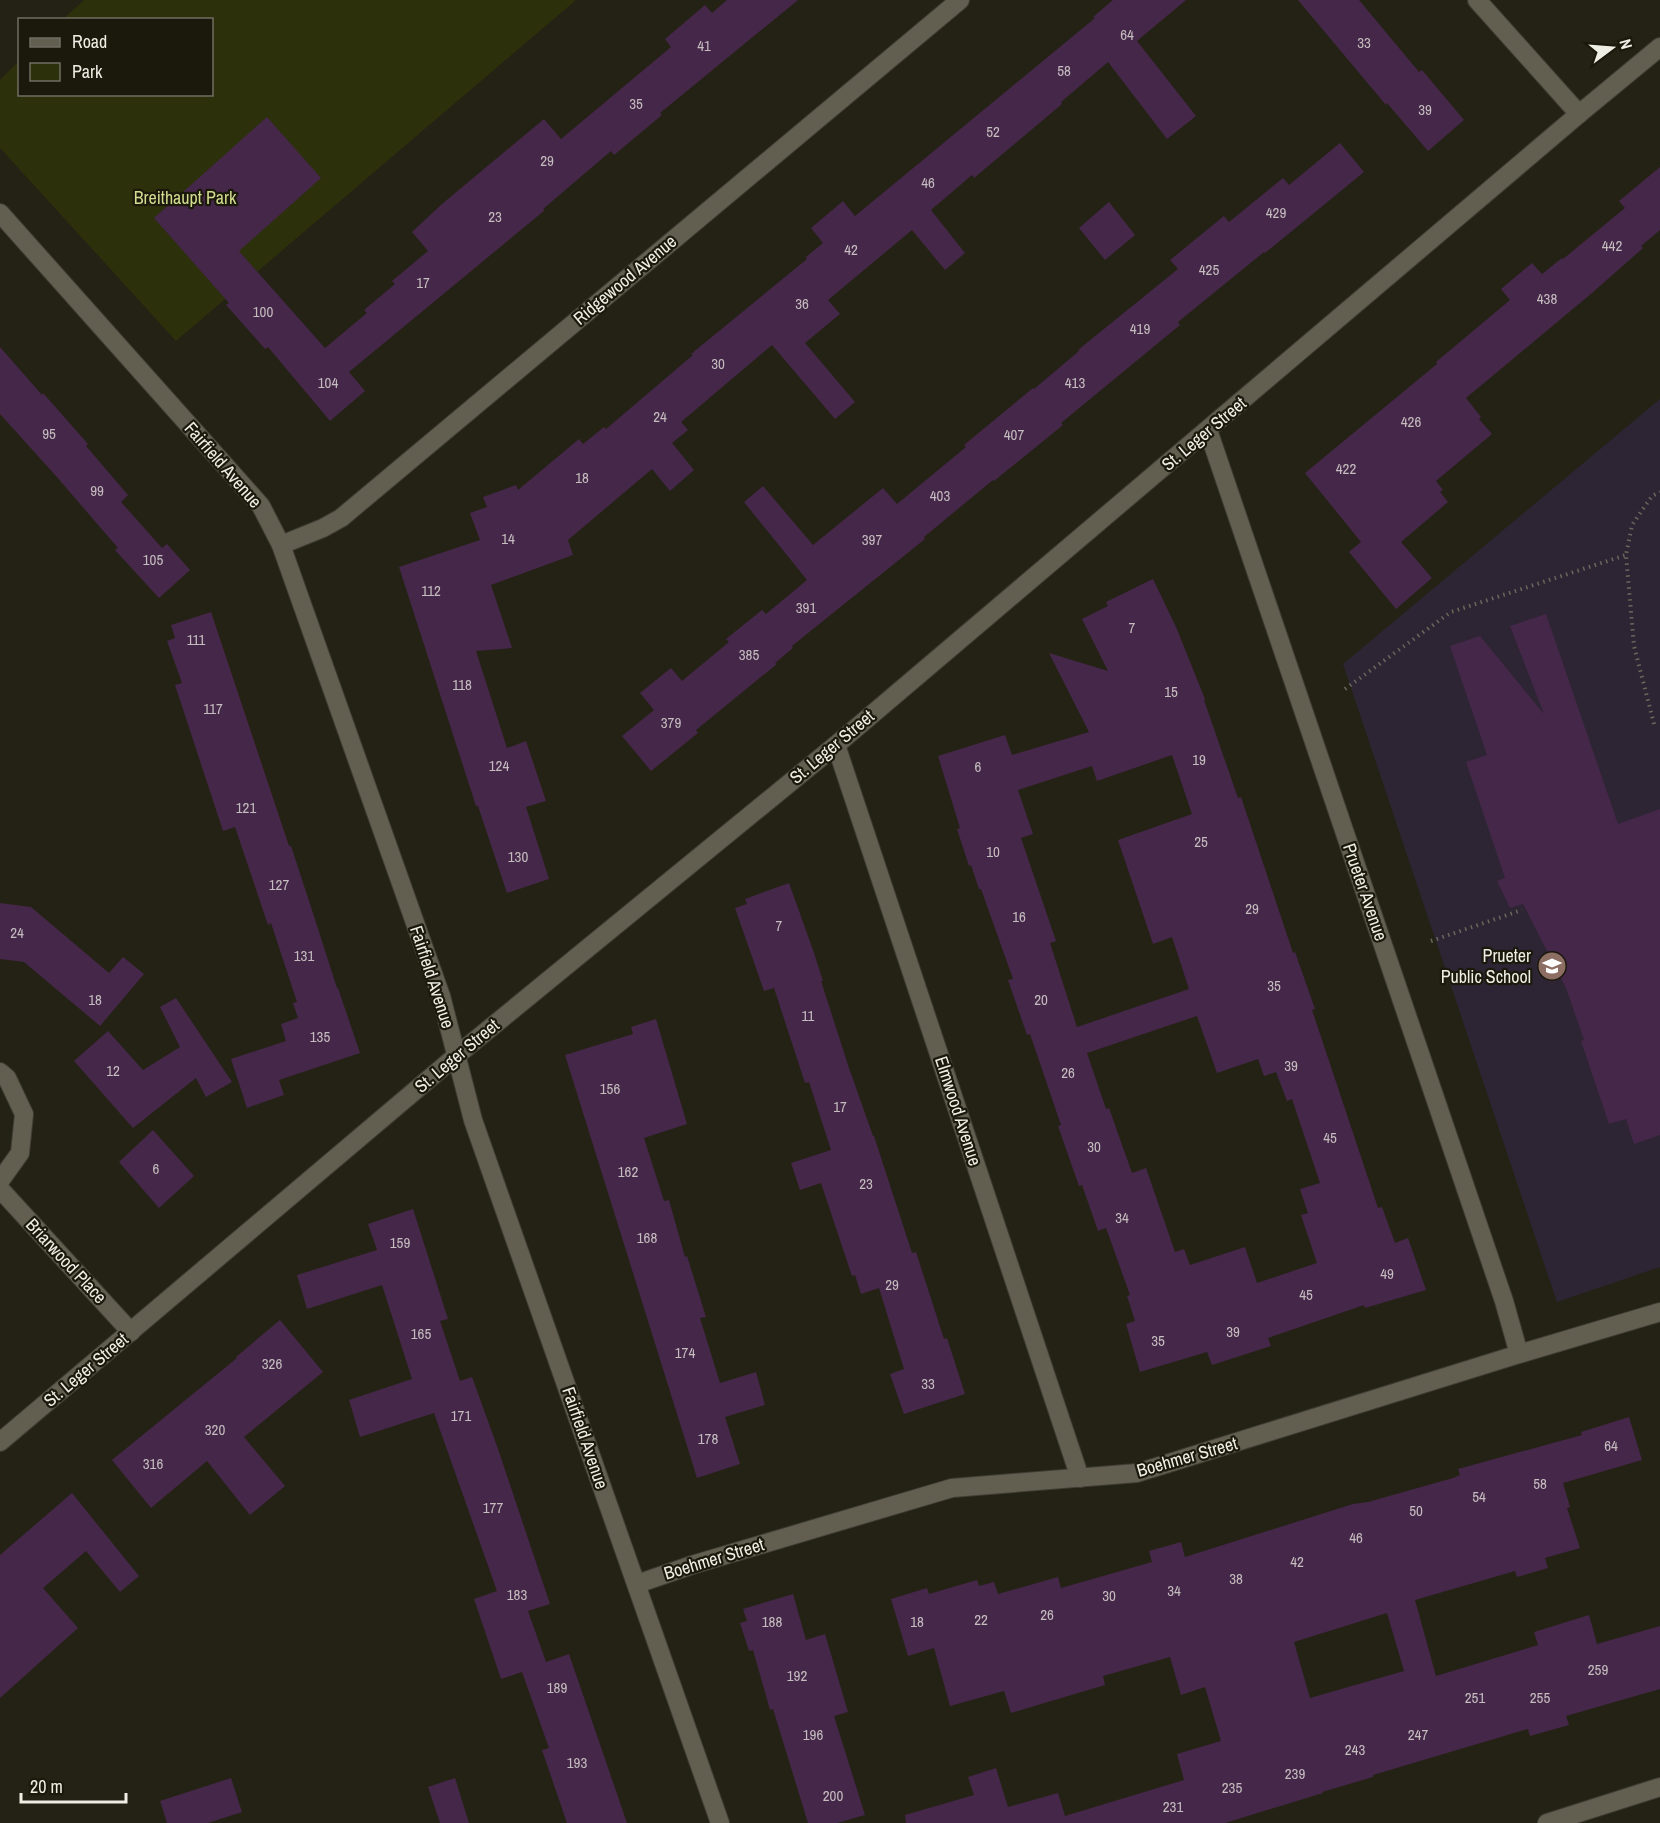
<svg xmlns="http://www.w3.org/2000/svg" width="1660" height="1823" font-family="'Archivo Narrow',sans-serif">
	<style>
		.education { fill: #2d2534 }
		.green { fill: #2c300b }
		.building { fill: #452749; fill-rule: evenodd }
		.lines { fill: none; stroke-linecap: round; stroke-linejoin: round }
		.street-casing { stroke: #403d34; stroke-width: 20 }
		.path { stroke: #69675b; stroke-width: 4; stroke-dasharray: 1.5 4.5; stroke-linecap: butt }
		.street { stroke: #625f51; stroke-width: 18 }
		.labels { text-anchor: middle; stroke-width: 4.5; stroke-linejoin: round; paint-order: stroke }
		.number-label { font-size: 15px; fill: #c4bcbe }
		.park-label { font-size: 18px; fill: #d1dc8f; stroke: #1b180c }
		.street-label { font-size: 18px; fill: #efeee5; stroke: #1b180c }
		.poi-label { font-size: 18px; fill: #efeee5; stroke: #1b180c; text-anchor: end }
	</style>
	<rect width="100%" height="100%" fill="#242215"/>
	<polygon class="education" points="1660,399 1660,1267 1557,1302 1343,664"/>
	<polygon class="green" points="84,0 576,0 176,341 0,148 0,80 19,61 20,94 212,94 212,20 63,19"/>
	<g class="building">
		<polygon points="727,0 798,0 660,113 662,115 614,155 611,151 543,209 545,210 349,372 365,391 330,421 268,347 265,349 226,305 229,303 154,218 267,117 321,178 239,251 325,348 367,313 364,310 395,284 392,281 428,251 412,232 442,204 544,119 561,139 671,47 665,39 705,5 712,13"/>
		<polygon points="1113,0 1186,0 1137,41 1196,116 1167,139 1108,62 1061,102 1062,104 974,178 972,175 931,210 965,253 945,270 912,230 828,300 840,314 805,343 855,402 835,419 772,345 681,422 688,430 672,443 694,470 670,491 652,469 568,540 573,555 491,585 512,648 476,651 507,748 526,741 546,801 526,807 549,879 507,893 478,806 476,806 399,567 480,540 470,513 487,507 483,497 516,485 518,490 579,439 583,444 604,427 606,429 693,355 691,354 807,259 806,257 823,243 811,228 843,201 855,216 1095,18 1093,17"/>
		<polygon points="1298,0 1359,0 1419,72 1422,70 1464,120 1428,151 1387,103 1386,105"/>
		<polygon points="1340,143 1364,172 1265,253 1264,252 1178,322 1180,325 1061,423 1063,425 994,481 993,480 924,537 925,539 792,646 793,648 775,663 777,664 696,730 698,733 651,771 622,736 654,710 640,693 671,668 682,681 729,642 726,639 762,610 766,614 807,580 744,502 763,486 813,545 883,488 897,504 966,447 964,445 1033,388 1034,389 1079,351 1078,350 1178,269 1170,260 1224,216 1229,222 1283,178 1289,185"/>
		<polygon points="1660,167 1660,230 1641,246 1643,248 1592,293 1466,398 1481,417 1479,419 1492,434 1436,481 1443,490 1440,492 1448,502 1401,542 1432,578 1396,609 1349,552 1361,542 1305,473 1437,364 1436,362 1510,300 1501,289 1532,263 1542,274 1562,258 1563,259 1625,208 1619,201"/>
		<polygon points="1109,202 1135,235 1105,260 1079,228"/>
		<polygon points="0,347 42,395 43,393 88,444 86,446 128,495 121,502 162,548 167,544 190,570 159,598 115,550 118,548 56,476 0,414"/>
		<path d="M1153,579l23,48 29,72 -1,1 34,98 3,-1 52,156 2,-1 20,57 -3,1 66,198 4,-1 13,36 13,-5 18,52 -61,18 -1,-3 -96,33 3,8 -59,19 -5,-13 -67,20 -14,-48 9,-3 -8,-25 3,-1 -24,-67 -8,3 -16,-46 -3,1 -21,-60 3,-1 -31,-91 -3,1 -19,-55 5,-1 -32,-90h-2l-8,-24 -2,1 -12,-37 3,-1 -22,-72 67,-21 7,20 77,-23 -40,-79 59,18 -26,-52 26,-13 -2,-4zM1172,755l20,59 -74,26 35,104 19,-7 17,52 -112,38 -27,-84 6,-2 -35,-103 12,-4 -15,-44 74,-24 5,15zM1197,1016l20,57 41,-14 6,17 12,-4 11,29 5,-2 28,84 -20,6 8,24 -7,2 16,48 -60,20 -12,-36 -55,18 -6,-16 -9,3 -29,-84 -14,5 -23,-65 -3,1 -19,-56z"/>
		<polygon points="211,612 289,846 291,846 312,910 337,988 338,988 360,1053 279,1080 284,1095 247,1108 231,1059 286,1041 281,1024 298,1018 293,1003 297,1002 271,923 268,925 235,827 223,831 175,685 182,683 167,641 175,638 171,625"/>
		<polygon points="1546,614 1618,824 1660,809 1660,1135 1634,1144 1626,1119 1609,1124 1581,1041 1584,1040 1566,988 1523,904 1510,908 1497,881 1505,878 1466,762 1487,755 1450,646 1480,636 1544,714 1510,626"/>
		<polygon points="789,883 813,950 823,981 821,981 849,1068 873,1136 874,1136 912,1253 916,1252 944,1339 947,1338 965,1394 904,1414 890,1374 904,1369 879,1288 861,1294 855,1275 852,1276 821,1183 800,1190 791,1163 831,1150 809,1082 805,1083 774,988 764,991 735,908 747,904 745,899"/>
		<polygon points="0,903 31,907 109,973 123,957 144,974 100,1026 24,962 0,959"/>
		<polygon points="176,998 232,1082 206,1097 196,1078 133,1128 74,1061 108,1031 143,1070 180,1047 160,1007"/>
		<polygon points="656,1019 687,1124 644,1138 664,1201 669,1200 685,1257 687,1256 706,1317 700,1318 720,1383 756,1372 765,1405 725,1417 740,1464 697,1478 565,1055 633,1034 631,1027"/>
		<polygon points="153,1130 194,1176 159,1208 119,1162"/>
		<polygon points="413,1209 448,1319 440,1321 460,1381 472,1377 497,1446 550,1604 528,1611 546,1662 569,1654 627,1823 567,1823 542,1750 549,1748 522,1672 501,1679 474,1599 497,1591 434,1413 360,1437 349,1400 412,1379 382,1285 307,1309 297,1275 377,1250 368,1224"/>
		<polygon points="280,1320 323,1372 244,1437 285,1486 250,1515 207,1461 151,1508 112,1460 237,1358 236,1357"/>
		<path d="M1629,1417l13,43 -79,23 7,24 -3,1 13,40 -35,10 3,10 -31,9 -2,-6 -100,29 21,76 102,-31 -4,-13 55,-17 8,29 63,-18v63l-94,27 3,9 -39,11 -2,-7 -155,46v2l-51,15 1,1 -98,30h-319l-1,-8 69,-20 -6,-18 28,-9 12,39 50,-14 7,23 119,-36 -7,-26 44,-13 -16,-54 -24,8 -11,-38 -67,19 2,9 -94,28 -7,-22 -54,15 -16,-58 -26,8 -17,-57 36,-11 2,6 48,-14 2,6 15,-4 4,12 60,-17 3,11 91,-26 -3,-11 32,-9 4,15 168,-53 15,-2 85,-24 7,-3 -2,-6 124,-34 -1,-3zM1387,1613l17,58 -94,27 -16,-56z"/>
		<polygon points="72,1493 139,1576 120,1592 86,1551 43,1588 78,1628 0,1698 0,1555"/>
		<polygon points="793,1594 806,1640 825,1634 848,1712 834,1716 865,1815 837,1823 808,1823 773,1709 770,1710 753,1650 749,1651 740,1623 747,1621 743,1609"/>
		<polygon points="231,1778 242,1812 208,1823 167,1823 160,1801"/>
		<polygon points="455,1778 469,1823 440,1823 428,1787"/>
	</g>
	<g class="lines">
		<g class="street-casing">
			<g id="street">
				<polyline points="1477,0 1579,114"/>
				<polyline points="0,213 261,506 281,545 441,996 473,1120 720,1823"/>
				<polyline points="1208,430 1504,1301 1519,1354"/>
				<polyline points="281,545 323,528 341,518 960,0"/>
				<polyline points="836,745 1080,1478"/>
				<polyline points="0,1072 7,1078 24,1114 20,1153 0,1181"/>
				<polyline points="0,1189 131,1332"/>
				<polyline points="0,1442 456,1056 836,745 1579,114 1660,47"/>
				<polyline points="637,1584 692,1565 952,1488 1137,1473 1519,1354 1660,1312"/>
				<polyline points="1547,1823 1660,1787"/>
			</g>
		</g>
		<g class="path">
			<polyline points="1345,689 1451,612 1626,555"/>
			<polyline points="1654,724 1634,646 1626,555 1632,525 1652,496 1660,492"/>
			<polyline points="1431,941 1522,910"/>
		</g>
		<use href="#street" class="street"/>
	</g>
	<defs>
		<g id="school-disc" transform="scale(1.5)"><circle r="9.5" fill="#8d6e63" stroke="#1b180c"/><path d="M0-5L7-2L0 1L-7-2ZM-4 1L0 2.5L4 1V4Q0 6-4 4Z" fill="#fff"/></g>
	</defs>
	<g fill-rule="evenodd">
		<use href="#school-disc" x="1552" y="966"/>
	</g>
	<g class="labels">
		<g class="number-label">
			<text x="1127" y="40">64</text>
			<text x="1364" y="48">33</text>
			<text x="704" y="51">41</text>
			<text x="1064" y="76">58</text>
			<text x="636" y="109">35</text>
			<text x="1425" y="115">39</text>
			<text x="993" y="137">52</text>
			<text x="547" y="166">29</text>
			<text x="928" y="188">46</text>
			<text x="1276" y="218">429</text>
			<text x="495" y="222">23</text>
			<text x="1612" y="251">442</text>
			<text x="851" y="255">42</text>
			<text x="1209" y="275">425</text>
			<text x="423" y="288">17</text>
			<text x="1547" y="304">438</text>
			<text x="802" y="309">36</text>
			<text x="263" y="317">100</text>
			<text x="1140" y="334">419</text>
			<text x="718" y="369">30</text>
			<text x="328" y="388">104</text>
			<text x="1075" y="388">413</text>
			<text x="660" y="422">24</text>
			<text x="1411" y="427">426</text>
			<text x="49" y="439">95</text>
			<text x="1014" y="440">407</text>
			<text x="1346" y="474">422</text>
			<text x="582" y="483">18</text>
			<text x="97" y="496">99</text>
			<text x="940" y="501">403</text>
			<text x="508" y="544">14</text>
			<text x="872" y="545">397</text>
			<text x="153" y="565">105</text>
			<text x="431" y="596">112</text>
			<text x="806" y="613">391</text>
			<text x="1132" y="633">7</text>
			<text x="196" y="645">111</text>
			<text x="749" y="660">385</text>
			<text x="462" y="690">118</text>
			<text x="1171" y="697">15</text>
			<text x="213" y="714">117</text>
			<text x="671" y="728">379</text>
			<text x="1199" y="765">19</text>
			<text x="499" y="771">124</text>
			<text x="978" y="772">6</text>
			<text x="246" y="813">121</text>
			<text x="1201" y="847">25</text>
			<text x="993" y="857">10</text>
			<text x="518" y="862">130</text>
			<text x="279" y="890">127</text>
			<text x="1252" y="914">29</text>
			<text x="1019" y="922">16</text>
			<text x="779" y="931">7</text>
			<text x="17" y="938">24</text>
			<text x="304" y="961">131</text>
			<text x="1274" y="991">35</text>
			<text x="95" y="1005">18</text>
			<text x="1041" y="1005">20</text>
			<text x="808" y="1021">11</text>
			<text x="320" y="1042">135</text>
			<text x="1291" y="1071">39</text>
			<text x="113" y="1076">12</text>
			<text x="1068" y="1078">26</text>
			<text x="610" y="1094">156</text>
			<text x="840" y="1112">17</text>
			<text x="1330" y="1143">45</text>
			<text x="1094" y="1152">30</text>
			<text x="156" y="1174">6</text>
			<text x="628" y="1177">162</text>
			<text x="866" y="1189">23</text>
			<text x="1122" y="1223">34</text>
			<text x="647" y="1243">168</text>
			<text x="400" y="1248">159</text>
			<text x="1387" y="1279">49</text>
			<text x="892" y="1290">29</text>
			<text x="1306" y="1300">45</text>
			<text x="1233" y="1337">39</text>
			<text x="421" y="1339">165</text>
			<text x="1158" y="1346">35</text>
			<text x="685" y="1358">174</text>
			<text x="272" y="1369">326</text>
			<text x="928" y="1389">33</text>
			<text x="461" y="1421">171</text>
			<text x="215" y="1435">320</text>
			<text x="708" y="1444">178</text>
			<text x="1611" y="1451">64</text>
			<text x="153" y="1469">316</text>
			<text x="1540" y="1489">58</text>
			<text x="1479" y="1502">54</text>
			<text x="493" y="1513">177</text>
			<text x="1416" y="1516">50</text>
			<text x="1356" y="1543">46</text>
			<text x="1297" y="1567">42</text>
			<text x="1236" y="1584">38</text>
			<text x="1174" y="1596">34</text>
			<text x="517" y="1600">183</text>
			<text x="1109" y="1601">30</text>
			<text x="1047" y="1620">26</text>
			<text x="981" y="1625">22</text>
			<text x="772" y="1627">188</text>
			<text x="917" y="1627">18</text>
			<text x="1598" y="1675">259</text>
			<text x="797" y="1681">192</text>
			<text x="557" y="1693">189</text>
			<text x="1475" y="1703">251</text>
			<text x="1540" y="1703">255</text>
			<text x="813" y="1740">196</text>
			<text x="1418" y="1740">247</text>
			<text x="1355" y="1755">243</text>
			<text x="577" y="1768">193</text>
			<text x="1295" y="1779">239</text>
			<text x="1232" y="1793">235</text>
			<text x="833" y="1801">200</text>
			<text x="1173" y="1812">231</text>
		</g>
		<g class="park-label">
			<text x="185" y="204">Breithaupt Park</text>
		</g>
		<g class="street-label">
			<text transform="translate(625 280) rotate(-40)" y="6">Ridgewood Avenue</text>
			<text transform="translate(1204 434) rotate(-40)" y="6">St. Leger Street</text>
			<text transform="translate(223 465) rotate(49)" y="6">Fairfield Avenue</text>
			<text transform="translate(832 747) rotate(-40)" y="6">St. Leger Street</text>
			<text transform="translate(1365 892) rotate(71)" y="6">Prueter Avenue</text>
			<text transform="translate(432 977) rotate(72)" y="6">Fairfield Avenue</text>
			<text transform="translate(457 1056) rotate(-40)" y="6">St. Leger Street</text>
			<text transform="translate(958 1111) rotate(72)" y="6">Elmwood Avenue</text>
			<text transform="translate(66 1261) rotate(47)" y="6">Briarwood Place</text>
			<text transform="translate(86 1370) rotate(-40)" y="6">St. Leger Street</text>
			<text transform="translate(585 1438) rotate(71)" y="6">Fairfield Avenue</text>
			<text transform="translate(1187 1457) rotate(-16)" y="6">Boehmer Street</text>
			<text transform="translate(714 1559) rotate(-17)" y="6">Boehmer Street</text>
		</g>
		<g class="poi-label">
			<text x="1531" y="962">Prueter<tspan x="1531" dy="21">Public School</tspan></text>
		</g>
	</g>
	<rect x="18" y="18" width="195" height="78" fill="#1b180c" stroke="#706e63" stroke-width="1.5"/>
	<rect x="30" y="38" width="30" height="9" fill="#625f51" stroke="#706e63" stroke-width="1.5"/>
	<text x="72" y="48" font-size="18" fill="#efeee5">Road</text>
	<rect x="30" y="63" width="30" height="18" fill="#2c300b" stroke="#706e63" stroke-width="1.5"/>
	<text x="72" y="78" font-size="18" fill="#efeee5">Park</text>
	<g transform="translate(1612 48) rotate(74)" stroke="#1b180c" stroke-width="4.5" paint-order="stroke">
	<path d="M0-4.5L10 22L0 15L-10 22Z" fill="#efeee5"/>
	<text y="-9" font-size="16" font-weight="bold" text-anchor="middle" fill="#efeee5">N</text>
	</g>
	<path d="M21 1793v9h105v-9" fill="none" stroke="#efeee5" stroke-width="3"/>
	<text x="30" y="1793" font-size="18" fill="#efeee5" stroke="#1b180c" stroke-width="4.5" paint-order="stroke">20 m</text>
</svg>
